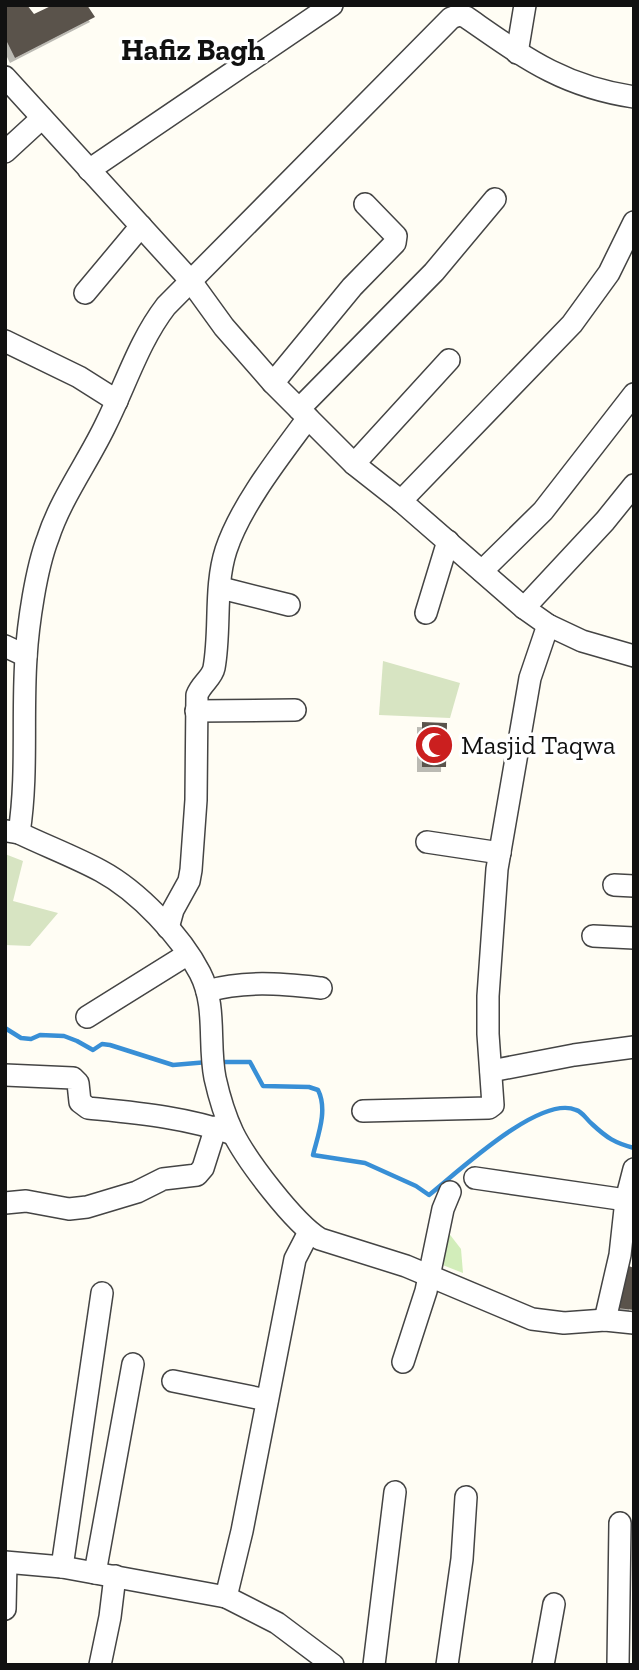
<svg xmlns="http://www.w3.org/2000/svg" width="639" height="1670" font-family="'Zilla Slab',serif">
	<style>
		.green { fill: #d2edba }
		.cemetery { fill: #d7e4c2 }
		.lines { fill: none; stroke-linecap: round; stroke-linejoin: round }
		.stream { stroke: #388fd6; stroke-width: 4.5 }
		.building { fill: #5a524c; filter: url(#shadow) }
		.minor-casing { stroke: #444; stroke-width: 24 }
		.minor { stroke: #fff; stroke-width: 21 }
		.labels { text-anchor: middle; stroke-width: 7; stroke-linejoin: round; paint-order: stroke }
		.poi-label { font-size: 26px; fill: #111; stroke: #fff; text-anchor: start }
		.quarter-label { font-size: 30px; font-weight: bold; fill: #111; stroke: #fff }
	</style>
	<defs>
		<filter id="shadow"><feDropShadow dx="-5" dy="5" stdDeviation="0" flood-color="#0004"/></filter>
	</defs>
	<rect width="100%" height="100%" fill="#fffdf4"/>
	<polygon class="green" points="444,1227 461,1249 463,1273 440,1264"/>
	<g class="cemetery">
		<polygon points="383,661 460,683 450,718 379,715"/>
		<polygon points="5,854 23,861 13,901 58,913 30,946 5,945"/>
	</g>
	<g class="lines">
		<g class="stream">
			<polyline points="5,1028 21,1038 31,1039 40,1035 64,1036 77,1041 93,1050 102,1044 110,1045 173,1065 208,1062"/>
			<path d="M221,1062h29l13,24 46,1 9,3c10,20 0,45 -5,65l52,8 51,23 13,9c28,-22 111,-101 147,-85 7,2 10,9 16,14 15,14 23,19 42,24"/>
		</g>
	</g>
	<g class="building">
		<polygon points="5,5 27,5 34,14 53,5 87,5 95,17 15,58 5,38"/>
		<polygon points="422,722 447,723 446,767 422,767"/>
		<polygon points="626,1265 634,1268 634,1310 617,1308"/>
	</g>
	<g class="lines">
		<g class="minor-casing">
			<g id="minor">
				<polyline points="517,53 525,5"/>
				<polyline points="5,77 190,280 224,327 273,383 354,464 401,501 524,608 548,625 582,641 634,656"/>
				<polyline points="5,152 42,118"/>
				<polyline points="89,170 332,5"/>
				<polyline points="85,293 141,226"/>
				<polyline points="5,341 79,377 117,401"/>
				<polyline points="273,383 352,287 395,243 396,236 365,204"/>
				<polyline points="299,409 434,272 495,199"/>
				<polyline points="354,464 449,360"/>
				<polyline points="401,501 572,324 609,273 634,222"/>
				<polyline points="482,571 543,511 634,394"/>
				<polyline points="221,588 289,605"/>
				<polyline points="524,608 605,521 634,485"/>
				<polyline points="426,613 448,541"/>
				<polyline points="5,646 26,656"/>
				<polyline points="196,711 295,710"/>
				<path d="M7,831l12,2c27,13 56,24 82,38 37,20 80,65 99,102 17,33 8,70 15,105 4,18 10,38 18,55 14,28 61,90 87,106l86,27 126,53 32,4 41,-3 29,3"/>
				<path d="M19,833c9,-58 3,-117 7,-175 2,-34 10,-89 22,-120 13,-40 40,-76 58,-114 20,-40 33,-83 60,-118l285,-288 8,-3 7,2c58,40 95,69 168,80"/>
				<polyline points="427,842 500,853"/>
				<polyline points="614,885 634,886"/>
				<path d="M168,928l5,-18 16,-29 2,-11 5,-70 1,-105c4,-11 15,-17 17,-27 7,-38 0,-81 12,-118 15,-45 54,-94 82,-132"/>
				<polyline points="593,936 634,938"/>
				<path d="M207,991c38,-11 75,-7 114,-3"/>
				<polyline points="87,1017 188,954"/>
				<polyline points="491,1071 574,1055 634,1047"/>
				<path d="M5,1075l68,3 5,5 2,19 8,6c49,5 98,9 145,26"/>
				<polyline points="363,1111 489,1108 493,1105 488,1034 488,996 497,869 530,678 548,625"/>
				<polyline points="475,1178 626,1200"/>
				<polyline points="5,1203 26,1201 69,1209 87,1207 137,1192 163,1179 197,1175 203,1168 216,1127"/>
				<polyline points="605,1320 620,1255 626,1200 634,1169"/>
				<polyline points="403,1362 426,1291 443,1209 450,1192"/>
				<polyline points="173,1381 267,1400"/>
				<polyline points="5,1562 62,1567 226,1597 277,1623 333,1665"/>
				<polyline points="62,1567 102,1293"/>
				<polyline points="95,1573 133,1364"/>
				<polyline points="226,1597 242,1531 295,1259 309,1232"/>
				<polyline points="5,1609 6,1563"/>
				<polyline points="100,1665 110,1617 115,1576"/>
				<polyline points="374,1665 395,1492"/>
				<polyline points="447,1665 462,1559 466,1497"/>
				<polyline points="543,1665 554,1604"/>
				<polyline points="618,1665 620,1523"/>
			</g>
		</g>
		<use href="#minor" class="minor"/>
	</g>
	<defs>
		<g id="mosque-disc" transform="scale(2.0125)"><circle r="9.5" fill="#cb1f1f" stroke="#fff"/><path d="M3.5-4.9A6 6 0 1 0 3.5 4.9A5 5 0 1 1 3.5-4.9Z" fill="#fff"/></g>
	</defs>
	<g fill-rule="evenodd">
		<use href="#mosque-disc" x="434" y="745"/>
	</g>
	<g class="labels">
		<g class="poi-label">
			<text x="461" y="754">Masjid Taqwa</text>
		</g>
		<g class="quarter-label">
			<text x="193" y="60">Hafiz Bagh</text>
		</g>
	</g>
	<rect width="639" height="1670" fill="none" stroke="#111111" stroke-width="14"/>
</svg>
